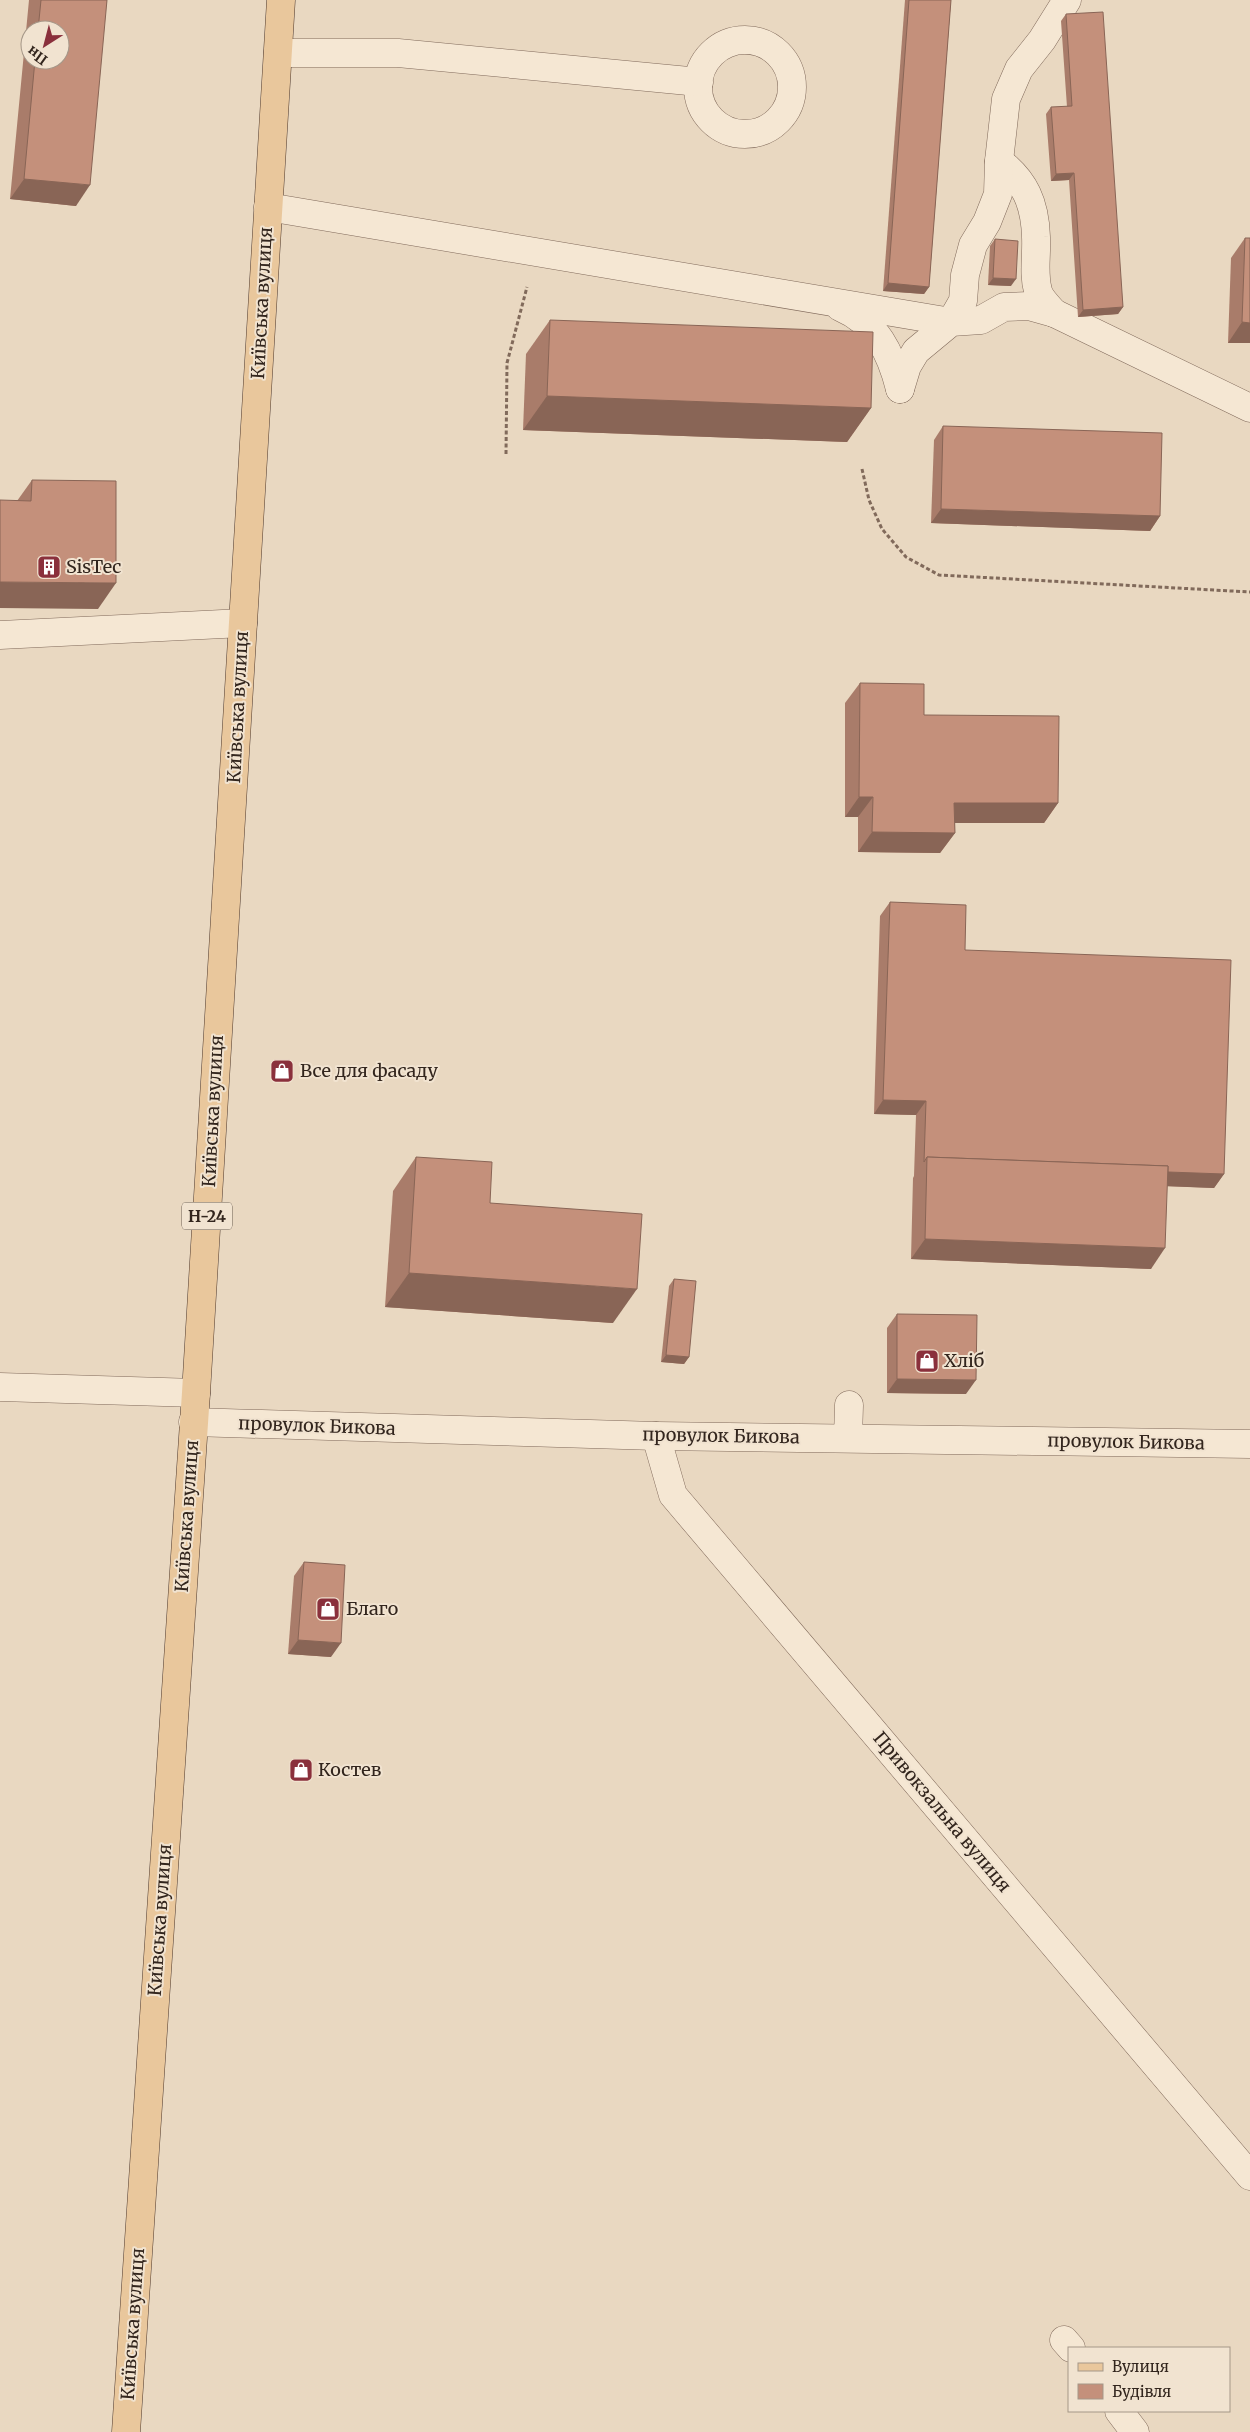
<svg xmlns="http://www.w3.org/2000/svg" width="1250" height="2432" font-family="Merriweather,serif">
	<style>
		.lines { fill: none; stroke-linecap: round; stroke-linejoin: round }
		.minor-casing { stroke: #816a5b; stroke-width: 29 }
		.major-casing { stroke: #4f3a2f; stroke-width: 29 }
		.path { stroke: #816a5b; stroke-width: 3; stroke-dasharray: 4 2.5; stroke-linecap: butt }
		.minor { stroke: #f5e7d3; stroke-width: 28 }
		.major { stroke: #e9c79c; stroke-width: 28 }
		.wall { fill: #a97c6a; fill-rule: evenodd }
		.shaded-wall { fill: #896556 }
		.building { fill: #c4907b; stroke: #896556 }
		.labels { text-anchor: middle; stroke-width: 4; stroke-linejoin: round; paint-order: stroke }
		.shield { fill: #f1e3d0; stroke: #6b5e53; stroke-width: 1 }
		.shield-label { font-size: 16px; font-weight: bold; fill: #32251d }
		.street-label { font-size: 18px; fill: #32251d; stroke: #f1e3d0 }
		.poi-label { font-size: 18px; fill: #32251d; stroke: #f1e3d0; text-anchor: start }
	</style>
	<rect width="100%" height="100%" fill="#e9d8c1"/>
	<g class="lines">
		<g class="minor-casing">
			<g id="minor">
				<circle cx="745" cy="87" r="47"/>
				<polyline points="278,53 398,53 699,82"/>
				<path d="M999,161c26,20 36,42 37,76 1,19 -3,36 2,54 2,8 11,16 16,22"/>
				<polyline points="268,207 951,322 963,301 965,275 973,245 987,222 998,194 999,161 1006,99 1019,69 1042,40 1067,0"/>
				<path d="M840,307c37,16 51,46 60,82"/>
				<polyline points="900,389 907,366 916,351 951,322 981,320 1004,307 1029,306 1054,313 1250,408"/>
				<polyline points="0,635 243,623"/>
				<polyline points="0,1387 196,1393"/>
				<polyline points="193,1422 656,1436 1250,1444"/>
				<polyline points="656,1436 673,1495 1250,2176"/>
				<polyline points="848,1438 849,1405"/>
				<polyline points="1064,2340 1071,2348"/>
				<polyline points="1119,2411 1135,2432"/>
			</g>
		</g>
		<g class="major-casing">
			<polyline id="major" points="126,2432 196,1393 281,0"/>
		</g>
		<g class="path">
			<polyline points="506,454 507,363 527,287"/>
			<polyline points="862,469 869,500 882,529 906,557 939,575 1250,592"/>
		</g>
		<use href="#minor" class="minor"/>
		<use href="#major" class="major"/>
	</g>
	<g class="wall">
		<path d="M29,0h78l-31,206 -66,-7zM30,30h30v30h-30z"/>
		<polygon points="905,0 951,0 929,287 924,294 883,291"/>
		<polygon points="1066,14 1123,307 1118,314 1078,317 1069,180 1051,181 1046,114 1051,107 1067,107 1061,21"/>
		<polygon points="1245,238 1250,343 1228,343 1231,258"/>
		<polygon points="995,239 1011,286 988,285 990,246"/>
		<polygon points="550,320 871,408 847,442 523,430 526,354"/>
		<polygon points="943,426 1160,516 1150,531 931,523 934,440"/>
		<polygon points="32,480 98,609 17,501"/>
		<polygon points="860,683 924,715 1058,803 1044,823 955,823 955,833 940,853 858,852 858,817 845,817 845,703"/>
		<polygon points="890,902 965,950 1224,1174 1214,1188 1167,1186 1151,1269 911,1259 913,1178 914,1176 916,1115 874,1114 880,916"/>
		<polygon points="416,1157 490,1203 613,1323 385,1307 393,1191"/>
		<polygon points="674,1279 689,1357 684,1364 661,1362 669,1286"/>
		<polygon points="897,1314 966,1394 887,1393 887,1328"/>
		<polygon points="304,1562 331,1657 288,1654 294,1576"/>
	</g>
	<g class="shaded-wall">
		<polygon points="1074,173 1069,180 1051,181 1056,174"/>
		<polygon points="24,179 90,185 76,206 10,199"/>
		<polygon points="993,278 1016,279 1011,286 988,285"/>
		<polygon points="888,283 929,287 924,294 883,291"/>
		<polygon points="1123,307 1118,314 1078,317 1083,310"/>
		<polygon points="1242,322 1250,323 1250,343 1228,343"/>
		<polygon points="547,396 871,408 847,442 523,430"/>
		<polygon points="941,509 1160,516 1150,531 931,523"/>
		<polygon points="0,582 116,583 98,609 0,608"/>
		<polygon points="859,797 873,797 858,817 845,817"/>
		<polygon points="954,803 1058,803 1044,823 940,823"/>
		<polygon points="872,832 955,833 940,853 858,852"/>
		<polygon points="883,1100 926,1101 916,1115 874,1114"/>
		<polygon points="927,1163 1224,1174 1214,1188 927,1177"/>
		<polygon points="925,1239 1165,1248 1151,1269 911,1259"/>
		<polygon points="409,1273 637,1289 613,1323 385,1307"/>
		<polygon points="666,1355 689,1357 684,1364 661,1362"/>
		<polygon points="897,1379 976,1380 966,1394 887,1393"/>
		<polygon points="298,1640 341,1643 331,1657 288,1654"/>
	</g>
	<g class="building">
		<polygon points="41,0 107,0 90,185 24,179 35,60 60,60 60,30 38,30"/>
		<polygon points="909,0 951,0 929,287 888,283"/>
		<polygon points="1103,12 1123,307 1083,310 1074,173 1056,174 1051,107 1072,106 1066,14"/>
		<polygon points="1245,238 1250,238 1250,323 1242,322"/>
		<polygon points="995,239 1018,241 1016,279 993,278"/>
		<polygon points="550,320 873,332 871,408 547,396"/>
		<polygon points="943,426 1162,433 1160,516 941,509"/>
		<polygon points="32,480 116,481 116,583 0,582 0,500 31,501"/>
		<polygon points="860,683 924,684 924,715 1059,716 1058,803 954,803 955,833 872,832 873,797 859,797"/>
		<polygon points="890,902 966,905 965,950 1231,960 1224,1174 1168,1172 1168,1166 927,1157 924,1162 926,1101 883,1100"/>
		<polygon points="416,1157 492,1162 490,1203 642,1214 637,1289 409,1273"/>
		<polygon points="927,1157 1168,1166 1165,1248 925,1239"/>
		<polygon points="674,1279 696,1281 689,1357 666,1355"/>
		<polygon points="897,1314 977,1315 976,1380 897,1379"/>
		<polygon points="304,1562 345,1565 341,1643 298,1640"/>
	</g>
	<defs>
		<g id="building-square" transform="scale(1.25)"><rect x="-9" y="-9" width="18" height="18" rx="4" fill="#8a303c" stroke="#f1e3d0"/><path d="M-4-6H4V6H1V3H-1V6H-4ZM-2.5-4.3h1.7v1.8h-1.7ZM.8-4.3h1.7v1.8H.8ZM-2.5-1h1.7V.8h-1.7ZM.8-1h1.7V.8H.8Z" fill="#fff"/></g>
		<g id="shop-square" transform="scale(1.25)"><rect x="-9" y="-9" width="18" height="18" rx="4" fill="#8a303c" stroke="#f1e3d0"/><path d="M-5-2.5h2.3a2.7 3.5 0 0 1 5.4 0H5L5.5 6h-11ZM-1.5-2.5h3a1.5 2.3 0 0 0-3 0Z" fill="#fff"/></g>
	</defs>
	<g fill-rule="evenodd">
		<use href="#building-square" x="49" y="567"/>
		<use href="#shop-square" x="282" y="1071"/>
		<use href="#shop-square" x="927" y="1361"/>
		<use href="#shop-square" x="328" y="1609"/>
		<use href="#shop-square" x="301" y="1770"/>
	</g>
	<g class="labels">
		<rect class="shield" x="182" y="1202.5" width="50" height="27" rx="4"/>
		<g class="shield-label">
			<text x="207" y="1222">Н-24</text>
		</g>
		<g class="street-label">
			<text transform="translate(262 303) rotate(-87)" y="6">Київська вулиця</text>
			<text transform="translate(238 707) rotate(-87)" y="6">Київська вулиця</text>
			<text transform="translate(213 1111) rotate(-87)" y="6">Київська вулиця</text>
			<text transform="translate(317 1426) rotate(2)" y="6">провулок Бикова</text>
			<text transform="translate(721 1436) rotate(1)" y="6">провулок Бикова</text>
			<text transform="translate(1126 1442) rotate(1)" y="6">провулок Бикова</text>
			<text transform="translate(187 1516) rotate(-86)" y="6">Київська вулиця</text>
			<text transform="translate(942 1812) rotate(50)" y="6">Привокзальна вулиця</text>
			<text transform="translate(160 1920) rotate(-86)" y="6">Київська вулиця</text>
			<text transform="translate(133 2324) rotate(-86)" y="6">Київська вулиця</text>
		</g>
		<g class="poi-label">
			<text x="66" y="573">SisTec</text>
			<text x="300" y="1077">Все для фасаду</text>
			<text x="944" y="1367">Хліб</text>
			<text x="346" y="1615">Благо</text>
			<text x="318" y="1776">Костев</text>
		</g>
	</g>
	<rect x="1068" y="2347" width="162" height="65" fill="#f1e3d0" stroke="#a59788"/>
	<rect x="1078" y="2363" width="25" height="8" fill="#e9c79c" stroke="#a59788"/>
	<text x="1112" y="2372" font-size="15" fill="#32251d">Вулиця</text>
	<rect x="1078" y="2384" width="25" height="15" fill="#c4907b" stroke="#a59788"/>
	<text x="1112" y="2397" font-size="15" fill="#32251d">Будівля</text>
	<g transform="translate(45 45) rotate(216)"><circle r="24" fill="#f1e3d0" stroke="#a59788"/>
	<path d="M0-4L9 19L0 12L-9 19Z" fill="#8a303c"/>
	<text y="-8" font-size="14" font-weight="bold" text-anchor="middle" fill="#32251d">Пн</text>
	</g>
</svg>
